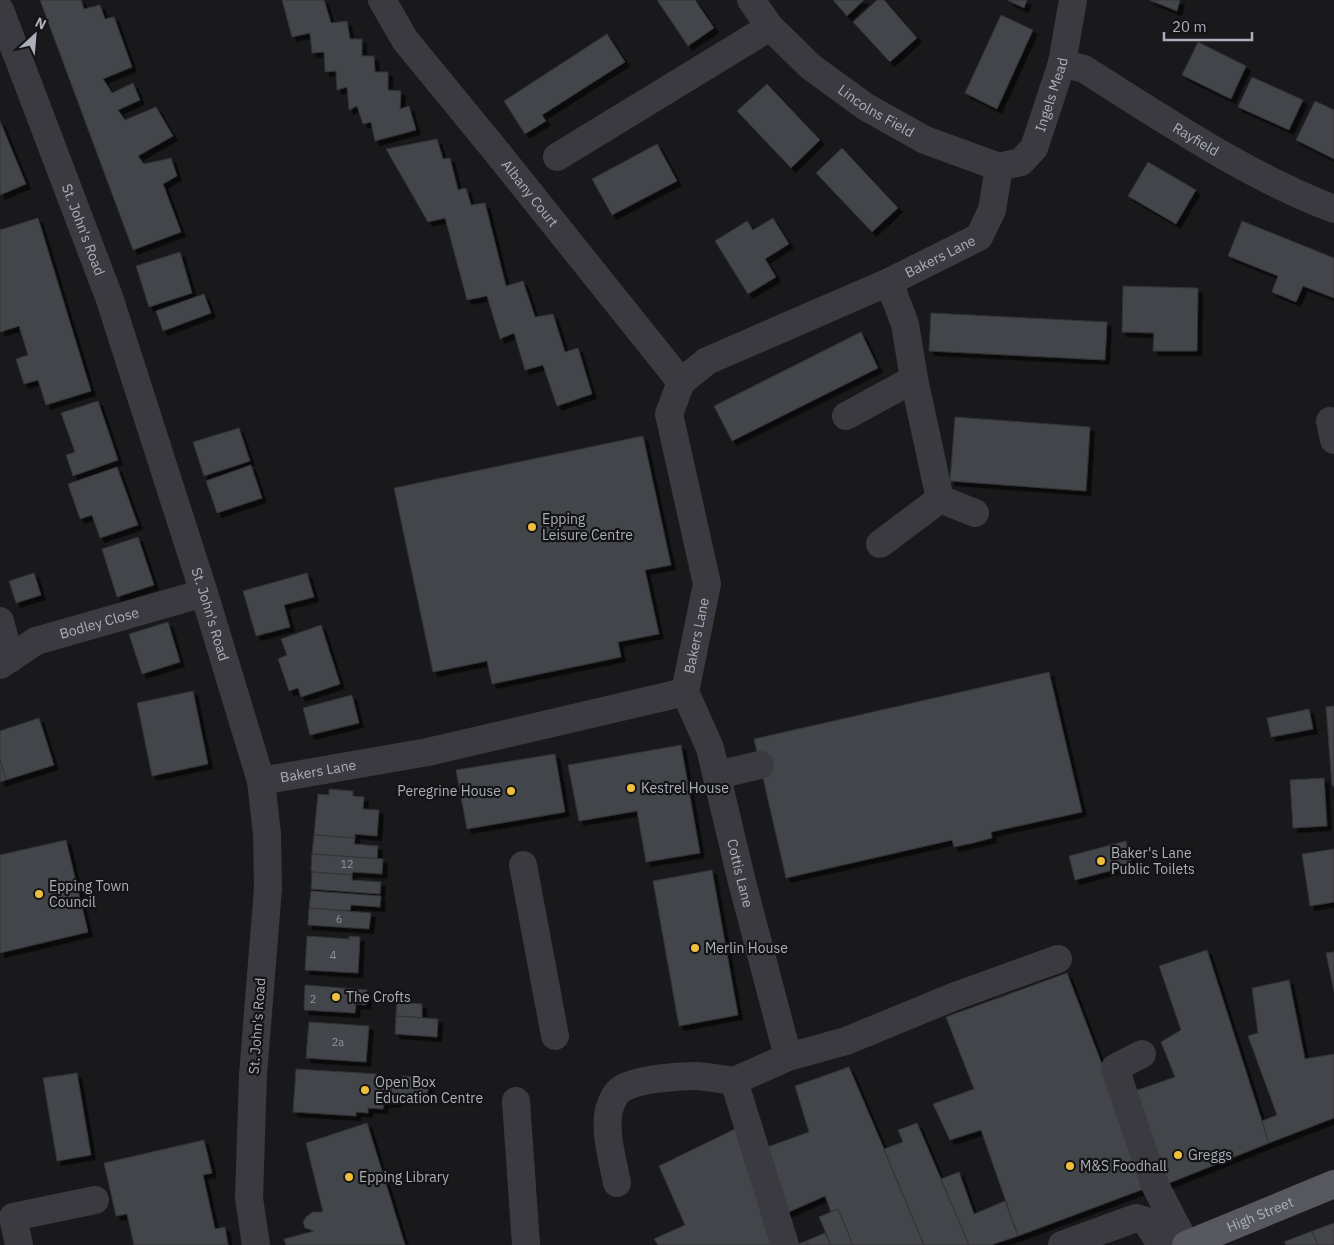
<svg xmlns="http://www.w3.org/2000/svg" width="1334" height="1245" font-family="'IBM Plex Sans',sans-serif">
	<style>
		.building { fill: #434448; stroke: #333337; filter: url(#shadow) }
		.lines { fill: none; stroke-linecap: round; stroke-linejoin: round }
		.minor { stroke: #3a3a40; stroke-width: 28 }
		.major { stroke: #56575f; stroke-width: 28 }
		.poi-dot { fill: #eebf3e; stroke: #141416; stroke-width: 2 }
		.labels { text-anchor: middle; stroke-width: 4.5; stroke-linejoin: round; paint-order: stroke }
		.number-label { font-size: 11px; fill: #91949e }
		.street-label { font-size: 14px; fill: #abafba; stroke: #141416 }
		.poi-label { font-size: 14px; fill: #abafba; stroke: #141416; text-anchor: start }
	</style>
	<defs>
		<filter id="shadow"><feDropShadow dx="4.5" dy="4.5" stdDeviation="0" flood-color="#0009"/></filter>
	</defs>
	<rect width="100%" height="100%" fill="#19191b"/>
	<g class="building">
		<polygon points="40,0 81,0 84,9 100,5 105,19 114,17 132,67 103,79 112,93 133,83 140,100 118,110 125,120 156,107 173,136 138,156 144,164 171,158 177,176 163,184 181,232 133,250"/>
		<polygon points="282,0 324,0 331,23 347,21 350,39 362,39 362,56 374,56 375,72 388,72 388,90 401,91 400,109 409,106 416,130 375,141 371,122 363,124 357,106 349,110 347,87 337,90 336,71 325,72 324,52 312,53 310,33 292,37"/>
		<polygon points="657,0 695,0 714,28 688,46"/>
		<polygon points="833,0 864,0 847,16"/>
		<polygon points="877,0 884,0 917,38 890,62 853,22"/>
		<polygon points="1007,0 1027,0 1024,8"/>
		<polygon points="1149,0 1180,0 1177,11"/>
		<polygon points="1001,15 1033,30 997,109 965,93"/>
		<polygon points="607,34 625,62 542,115 546,121 525,134 504,101"/>
		<polygon points="1198,42 1246,66 1231,99 1182,75"/>
		<polygon points="1252,77 1303,100 1289,130 1238,107"/>
		<polygon points="767,84 820,140 791,168 737,111"/>
		<polygon points="1315,101 1334,110 1334,159 1296,140"/>
		<polygon points="0,121 26,184 0,195"/>
		<polygon points="437,139 443,159 450,158 458,190 466,188 471,205 485,203 506,286 523,281 535,317 553,314 565,352 578,348 592,394 557,406 543,365 525,370 514,333 500,339 487,296 467,300 445,218 428,222 386,149"/>
		<polygon points="657,144 677,181 612,215 592,179"/>
		<polygon points="842,148 898,208 872,232 816,173"/>
		<polygon points="1148,162 1196,190 1176,224 1128,196"/>
		<polygon points="38,218 91,391 46,405 38,380 24,384 16,359 28,355 19,326 0,332 0,230"/>
		<polygon points="773,218 789,244 765,259 776,277 748,294 715,241 747,221 753,230"/>
		<polygon points="1242,221 1334,258 1334,298 1303,286 1296,302 1272,292 1278,276 1228,256"/>
		<polygon points="180,252 192,293 149,307 136,266"/>
		<polygon points="1123,286 1198,288 1197,351 1153,351 1154,333 1122,332"/>
		<polygon points="204,294 211,313 163,331 156,311"/>
		<polygon points="931,313 1107,322 1105,360 929,351"/>
		<polygon points="861,332 878,368 732,441 714,406"/>
		<polygon points="98,401 118,460 73,476 66,455 75,452 61,413"/>
		<polygon points="955,417 1090,427 1086,491 950,481"/>
		<polygon points="239,428 250,461 204,476 193,442"/>
		<polygon points="643,436 671,565 645,570 659,634 618,642 621,657 492,684 487,661 433,672 394,488"/>
		<polygon points="251,465 262,498 217,513 206,481"/>
		<polygon points="117,467 138,525 100,538 92,515 80,519 68,484"/>
		<polygon points="138,537 154,585 117,597 102,549"/>
		<polygon points="34,573 41,595 16,603 9,581"/>
		<polygon points="307,573 314,597 284,605 290,627 256,636 243,591"/>
		<polygon points="168,622 180,662 142,674 129,634"/>
		<polygon points="321,625 340,684 301,697 298,688 289,691 278,659 287,655 281,639"/>
		<polygon points="1049,672 1082,812 991,832 992,838 973,843 954,847 952,840 786,878 754,739"/>
		<polygon points="193,691 208,764 152,776 137,703"/>
		<polygon points="352,695 359,723 310,735 303,708"/>
		<polygon points="1334,706 1334,786 1332,786 1326,707"/>
		<polygon points="1309,709 1313,729 1271,737 1267,718"/>
		<polygon points="39,718 54,765 6,780 0,760 0,731"/>
		<polygon points="681,745 700,853 646,862 637,811 579,821 568,765"/>
		<polygon points="555,754 565,812 467,829 456,770"/>
		<polygon points="0,760 6,780 0,782"/>
		<polygon points="1324,778 1327,826 1293,828 1290,780"/>
		<polygon points="329,789 353,791 353,796 364,797 363,809 379,810 377,836 355,834 355,838 314,835 318,794 329,795"/>
		<polygon points="314,835 355,838 354,844 378,846 377,859 312,854"/>
		<polygon points="66,840 88,932 0,953 0,855"/>
		<polygon points="1126,841 1132,865 1075,880 1069,856"/>
		<polygon points="1334,849 1334,902 1310,906 1302,854"/>
		<polygon points="312,854 383,859 382,874 353,872 352,875 312,872 311,869"/>
		<polygon points="712,870 738,1015 679,1026 653,881"/>
		<polygon points="312,872 352,875 352,880 381,882 380,894 311,889"/>
		<polygon points="311,891 381,896 380,907 351,905 350,911 309,908"/>
		<polygon points="309,908 371,913 369,929 308,925"/>
		<polygon points="307,936 349,939 349,936 360,937 358,973 305,970"/>
		<polygon points="1207,950 1269,1143 1162,1186 1132,1092 1175,1077 1161,1042 1181,1030 1159,966"/>
		<polygon points="1334,952 1334,992 1326,953"/>
		<polygon points="1067,973 1149,1187 1018,1236 981,1130 950,1140 933,1104 974,1089 946,1017"/>
		<polygon points="1289,980 1305,1059 1334,1054 1334,1118 1269,1143 1262,1121 1277,1115 1248,1036 1258,1033 1252,988"/>
		<polygon points="305,985 367,990 366,1005 356,1004 355,1013 304,1010"/>
		<polygon points="397,1002 422,1004 422,1018 396,1016"/>
		<polygon points="396,1016 438,1019 437,1037 395,1034"/>
		<polygon points="309,1022 369,1026 366,1062 306,1058"/>
		<polygon points="849,1067 884,1149 924,1245 853,1245 838,1209 831,1212 825,1196 782,1215 762,1149 809,1132 795,1086"/>
		<polygon points="296,1069 377,1074 376,1082 401,1083 402,1076 429,1078 427,1098 401,1096 397,1102 384,1103 383,1109 368,1108 368,1113 356,1112 356,1116 293,1112"/>
		<polygon points="77,1073 91,1155 57,1161 43,1078"/>
		<polygon points="367,1123 405,1245 286,1245 284,1239 314,1231 305,1228 303,1222 306,1217 313,1212 323,1212 306,1143"/>
		<polygon points="917,1123 941,1179 969,1245 924,1245 884,1149 903,1142 898,1130"/>
		<polygon points="737,1128 775,1245 658,1245 654,1239 685,1225 659,1166"/>
		<polygon points="204,1140 212,1173 203,1175 215,1229 225,1227 228,1245 134,1245 127,1214 116,1216 104,1163"/>
		<polygon points="959,1172 974,1214 1005,1201 1018,1236 991,1245 969,1245 941,1179"/>
		<polygon points="838,1209 853,1245 831,1245 819,1217"/>
		<polygon points="1334,1223 1334,1245 1318,1245 1312,1231"/>
		<polygon points="1312,1231 1318,1245 1286,1245 1284,1242"/>
		<polygon points="825,1233 831,1245 808,1245 806,1241"/>
		<polygon points="806,1241 808,1245 796,1245"/>
	</g>
	<g class="lines">
		<g class="minor">
			<path id="s1" d="M382,0l23,40 91,111 185,231"/>
			<path id="s2" d="M751,0l19,27 41,40 55,40 59,33 74,27"/>
			<path id="s3" d="M0,10l109,287 95,296 57,188 6,53 1,54 -15,187 -4,123 7,47"/>
			<path id="s4" d="M1062,63l22,6c81,51 161,106 250,140"/>
			<polyline points="557,157 770,27"/>
			<path id="s5" d="M999,167l22,-5 13,-14 28,-85 11,-63"/>
			<polyline points="889,282 905,324 914,379 940,499 975,513"/>
			<polyline points="846,416 914,379"/>
			<polyline points="1330,421 1334,440"/>
			<polyline points="880,544 940,499"/>
			<polyline points="0,621 10,659"/>
			<path id="s6" d="M0,665l36,-24 168,-48"/>
			<path id="s7" d="M685,692l25,56 32,134 46,175"/>
			<polyline points="717,775 760,765"/>
			<path id="s8" d="M261,781l167,-29 257,-60 22,-108 -38,-170 12,-32 26,-21 182,-79 90,-45 13,-27 7,-43"/>
			<polyline points="523,865 555,1036"/>
			<polyline points="1142,1054 1115,1068 1154,1183 1186,1245"/>
			<polyline points="516,1101 526,1245"/>
			<path d="M617,1183c-4,-22 -13,-50 -8,-73 2,-7 6,-16 11,-20 15,-11 57,-14 76,-14 13,1 25,3 38,5"/>
			<polyline points="19,1245 13,1217 95,1200"/>
			<polyline points="785,1245 734,1081 788,1057 846,1041 953,997 1058,959"/>
			<polyline points="1062,1245 1136,1218 1146,1221 1161,1245"/>
		</g>
		<path class="major" id="s9" d="M1186,1245l148,-61"/>
	</g>
	<g class="poi-dot">
		<circle cx="532" cy="527" r="5"/>
		<circle cx="631" cy="788" r="5"/>
		<circle cx="511" cy="791" r="5"/>
		<circle cx="1101" cy="861" r="5"/>
		<circle cx="39" cy="894" r="5"/>
		<circle cx="695" cy="948" r="5"/>
		<circle cx="336" cy="997" r="5"/>
		<circle cx="365" cy="1090" r="5"/>
		<circle cx="1178" cy="1155" r="5"/>
		<circle cx="1070" cy="1166" r="5"/>
		<circle cx="349" cy="1177" r="5"/>
	</g>
	<g class="labels">
		<g class="number-label">
			<text x="347" y="868">12</text>
			<text x="339" y="923">6</text>
			<text x="333" y="959">4</text>
			<text x="313" y="1003">2</text>
			<text x="338" y="1046">2a</text>
		</g>
		<g class="street-label">
			<text dy="5" stroke="none"><textPath href="#s5" startOffset="98">Ingels Mead</textPath></text>
			<text dy="5" stroke="none"><textPath href="#s2" startOffset="169">Lincolns Field</textPath></text>
			<text dy="5" stroke="none"><textPath href="#s4" startOffset="155">Rayfield</textPath></text>
			<text dy="5" stroke="none"><textPath href="#s1" startOffset="244">Albany Court</textPath></text>
			<text dy="5" stroke="none"><textPath href="#s3" startOffset="235">St. John's Road</textPath></text>
			<text dy="5" stroke="none"><textPath href="#s8" startOffset="1041">Bakers Lane</textPath></text>
			<text dy="5" stroke="none"><textPath href="#s3" startOffset="640">St. John's Road</textPath></text>
			<text dy="5" stroke="none"><textPath href="#s6" startOffset="109">Bodley Close</textPath></text>
			<text dy="5" stroke="none"><textPath href="#s8" startOffset="491">Bakers Lane</textPath></text>
			<text dy="5" stroke="none"><textPath href="#s8" startOffset="58">Bakers Lane</textPath></text>
			<text dy="5" stroke="none"><textPath href="#s7" startOffset="190">Cottis Lane</textPath></text>
			<text transform="translate(257 1026) rotate(-86)" y="5">St. John's Road</text>
			<text dy="5" stroke="none"><textPath href="#s9" startOffset="80">High Street</textPath></text>
		</g>
		<g class="poi-label">
			<text x="542" y="524">Epping<tspan x="542" dy="16">Leisure Centre</tspan></text>
			<text x="641" y="793">Kestrel House</text>
			<text x="501" y="796" text-anchor="end">Peregrine House</text>
			<text x="1111" y="858">Baker's Lane<tspan x="1111" dy="16">Public Toilets</tspan></text>
			<text x="49" y="891">Epping Town<tspan x="49" dy="16">Council</tspan></text>
			<text x="705" y="953">Merlin House</text>
			<text x="346" y="1002">The Crofts</text>
			<text x="375" y="1087">Open Box<tspan x="375" dy="16">Education Centre</tspan></text>
			<text x="1188" y="1160">Greggs</text>
			<text x="1080" y="1171">M&amp;S Foodhall</text>
			<text x="359" y="1182">Epping Library</text>
		</g>
	</g>
	<g transform="translate(35 35) rotate(26)" stroke="#141416" stroke-width="4" paint-order="stroke">
	<path d="M0-4L9 19L0 12L-9 19Z" fill="#abafba"/>
	<text y="-8" font-size="14" font-weight="bold" text-anchor="middle" fill="#abafba">N</text>
	</g>
	<path d="M1164 32v8h88v-8" fill="none" stroke="#abafba" stroke-width="2.5"/>
	<text x="1172" y="32" font-size="15" fill="#abafba" stroke="#141416" stroke-width="4" paint-order="stroke">20 m</text>
</svg>
